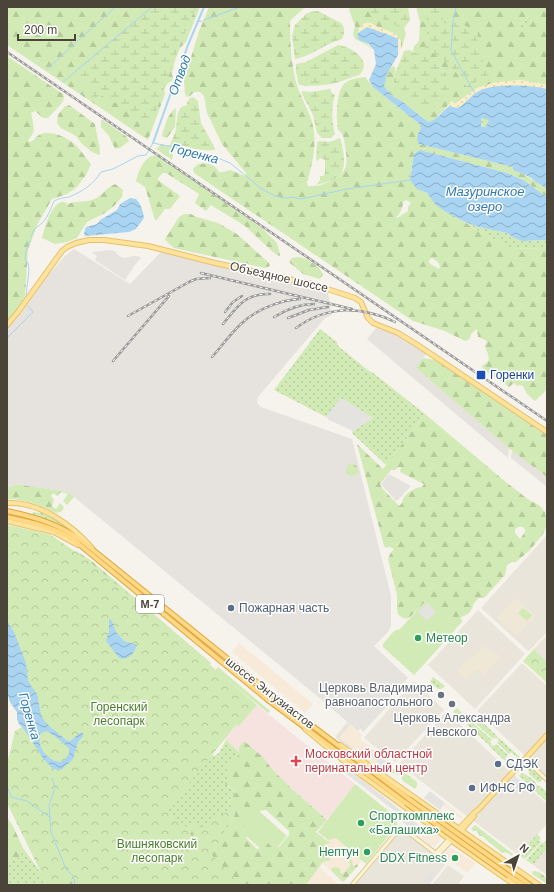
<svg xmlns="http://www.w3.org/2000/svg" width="554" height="892" font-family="Arial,sans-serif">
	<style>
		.residential { fill: #eae5da }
		.commercial { fill: #f7ead8 }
		.industrial { fill: #e6e2dd }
		.education { fill: #efe8d6 }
		.medical { fill: #f6e3e0 }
		.grass { fill: url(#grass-dots) }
		.forest { fill: url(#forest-firs); fill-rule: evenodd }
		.wetland { fill: url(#wetland-marsh) }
		.sand { fill: url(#sand-dots) }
		.park { fill: url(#park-crowns) }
		.garden { fill: #d2eab5 }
		.parking { fill: #e5e3e0 }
		.water { fill: url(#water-waves); fill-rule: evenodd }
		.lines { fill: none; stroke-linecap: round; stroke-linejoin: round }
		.stream { stroke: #a9d4f2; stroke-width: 1 }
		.canal { stroke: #a9d4f2; stroke-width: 2 }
		.secondary-casing { stroke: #d6c79b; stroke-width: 5 }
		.primary-casing { stroke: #e6c16a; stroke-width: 6 }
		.trunk-casing { stroke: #e0a43c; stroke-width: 6 }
		.secondary { stroke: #fff3cd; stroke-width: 3 }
		.primary { stroke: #ffe39c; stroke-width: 4 }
		.trunk { stroke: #ffd985; stroke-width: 4 }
		.rail-casing { stroke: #9a9a9a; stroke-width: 2.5 }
		.rail { stroke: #fff; stroke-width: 1; stroke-dasharray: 3; stroke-linecap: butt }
		.trunk-bridge-casing { stroke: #e0a43c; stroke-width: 6; stroke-linecap: butt }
		.trunk-bridge { stroke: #ffd985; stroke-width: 4 }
		.transit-dot { fill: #1a4fb4; stroke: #fff; stroke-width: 1.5 }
		.service-dot { fill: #5c6f8a; stroke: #fff; stroke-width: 1.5 }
		.leisure-dot { fill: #2e9e5b; stroke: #fff; stroke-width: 1.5 }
		.worship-dot { fill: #6b7280; stroke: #fff; stroke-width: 1.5 }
		.health-dot { fill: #e0444e; stroke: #fff; stroke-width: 1.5 }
		.labels { text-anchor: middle; stroke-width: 3; stroke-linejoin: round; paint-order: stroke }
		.shield { fill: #fff; stroke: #817c74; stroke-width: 1 }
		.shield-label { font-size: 11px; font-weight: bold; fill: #4b4439 }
		.street-label { font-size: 12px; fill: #4b4439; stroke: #fff }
		.transit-label { font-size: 12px; fill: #164399; stroke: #fff; text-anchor: start }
		.service-label { font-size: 12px; fill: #4e5e75; stroke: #fff; text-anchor: start }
		.leisure-label { font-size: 12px; fill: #27864d; stroke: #fff; text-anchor: start }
		.worship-label { font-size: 12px; fill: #5b616d; stroke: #fff; text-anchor: end }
		.park-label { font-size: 12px; fill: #4a7f2a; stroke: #fff }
		.health-label { font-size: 12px; fill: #be3a42; stroke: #fff; text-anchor: start }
		.water-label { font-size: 13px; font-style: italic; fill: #2e7ab2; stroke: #fff }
	</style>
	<defs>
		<pattern id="grass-dots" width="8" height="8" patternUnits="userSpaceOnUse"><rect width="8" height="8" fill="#d2eab5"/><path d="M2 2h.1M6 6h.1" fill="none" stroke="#b6ca9c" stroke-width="1.8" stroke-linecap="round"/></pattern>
		<pattern id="forest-firs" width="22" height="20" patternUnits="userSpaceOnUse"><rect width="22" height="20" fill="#d2eab5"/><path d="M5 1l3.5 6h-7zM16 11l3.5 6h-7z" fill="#b6ca9c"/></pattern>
		<pattern id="wetland-marsh" width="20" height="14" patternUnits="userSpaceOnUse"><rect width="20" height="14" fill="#d2eab5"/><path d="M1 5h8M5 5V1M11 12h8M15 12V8" fill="none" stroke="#b6ca9c"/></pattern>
		<pattern id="sand-dots" width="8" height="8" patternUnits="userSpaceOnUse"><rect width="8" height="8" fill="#f9efc9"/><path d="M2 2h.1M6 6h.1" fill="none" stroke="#d7cead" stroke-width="1.8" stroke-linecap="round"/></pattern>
		<pattern id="park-crowns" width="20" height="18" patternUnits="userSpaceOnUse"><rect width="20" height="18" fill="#d2eab5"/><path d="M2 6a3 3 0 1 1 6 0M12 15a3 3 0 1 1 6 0" fill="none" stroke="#b6ca9c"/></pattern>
		<pattern id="water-waves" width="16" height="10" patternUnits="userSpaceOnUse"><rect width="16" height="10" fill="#a9d4f2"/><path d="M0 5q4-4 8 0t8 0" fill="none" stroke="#8caec5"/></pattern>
	</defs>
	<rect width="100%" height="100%" fill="#f6f3ec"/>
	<g class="residential">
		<polygon points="547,535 547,632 530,650 528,651 481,608"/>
		<polygon points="478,610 525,654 475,709 428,665"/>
		<polygon points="547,635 547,662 534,649"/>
		<polygon points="521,664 523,664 547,686 547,732 525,756 477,711"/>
		<polygon points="413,682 415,682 444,710 395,762 364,738"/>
		<polygon points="446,712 447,712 510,772 468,817 399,764"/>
		<polygon points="547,739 547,777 529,759"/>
		<polygon points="514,775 547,804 547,824 520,854 520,856 472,820"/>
		<polygon points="401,830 404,830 445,862 445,865 429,885 356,885"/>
		<polygon points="547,848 547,875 532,864 534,864"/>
		<polygon points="448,865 464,876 458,885 432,885"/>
	</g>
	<g class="commercial">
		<polygon points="239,643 313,704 305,713 232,652"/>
		<polygon points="347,722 362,735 360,739 393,764 385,774 335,736"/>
		<polygon points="445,803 463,817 461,819 443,805"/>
		<polygon points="421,824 441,838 434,848 415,833"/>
		<polygon points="336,838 362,860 343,883 311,852 324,840"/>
		<polygon points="450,847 475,863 467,873 443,855"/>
		<polygon points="320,867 337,883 335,885 306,885"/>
	</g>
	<g class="industrial">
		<polygon points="74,249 130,284 161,252 306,286 328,292 332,315 325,318 258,397 257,403 261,407 352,439 391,596 391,626 388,632 374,646 408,678 358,731 322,700 68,492 14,484 14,487 7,487 7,328 19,316 49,274 64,257"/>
		<polygon points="110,250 116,252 117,254 121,257 126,258 133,256 138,256 141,258 134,266 125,280 95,260 97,256 92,253 92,252"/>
		<polygon points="377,327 403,338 427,353 416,367 416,368 509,448 508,458 367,339"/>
		<polygon points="512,450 547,477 547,487 511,458"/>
		<polygon points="389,474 411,486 400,498 396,501 381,484"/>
	</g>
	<g class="education">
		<polygon points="516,598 536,616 517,636 497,618"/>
		<polygon points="483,647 487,647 491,651 492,650 501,657 484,675 477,669 466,680 457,671 470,657 474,656"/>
	</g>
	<polygon class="medical" points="257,705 355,784 327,820 293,790 271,768 264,758 238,748 238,751 225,739 236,725 239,726"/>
	<g class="grass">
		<path d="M529,16c5,7 -1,16 -9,14v-5z"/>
		<circle cx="485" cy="122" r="4.5"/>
		<polygon points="465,222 479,227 507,233 514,238 530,241 547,240 547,247 544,248 513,249 482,233"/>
		<polygon points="320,329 337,342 338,346 369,371 372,372 425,414 386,465 352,433 353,431 373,418 341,398 326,417 274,390"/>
		<polygon points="41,511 54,518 67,528 32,514 33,512 40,513"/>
		<polygon points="433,677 445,686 441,689 438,689 430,682"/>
		<polygon points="457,708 465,716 462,720 453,712"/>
		<polygon points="476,716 498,737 496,739 495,737 493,739 472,720"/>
		<polygon points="471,721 492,740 490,742 492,744 490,746 467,725"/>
		<polygon points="499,738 520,757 519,759 511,752 509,754 497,743 499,741 497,740"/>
		<path d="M226,740l12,11 1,3 -12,32 10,6 -7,7 -1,4 6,9c-2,13 -15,14 -27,18l-18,-7 -5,5 -17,-10 -1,-15 39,-53 8,6 5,-3z"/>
		<polygon points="496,744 508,755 505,758 513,765 512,767 490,747 492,745 494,746"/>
		<polygon points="529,765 544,778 540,782 538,782 529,774 529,771 526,768"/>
		<path d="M522,772c5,5 13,6 15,14l-3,3 -15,-13z"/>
		<polygon points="537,786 540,786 547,792 547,802 534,790"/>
		<polygon points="537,834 541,838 539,840 541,842 525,859 520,856 520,854"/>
		<polygon points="547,839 547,848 534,864 532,864 526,860 542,842 543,844"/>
		<polygon points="23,848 44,877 45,885 7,885 7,862 18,857"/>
	</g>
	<g class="forest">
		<polygon points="7,7 200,7 186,42 180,48 175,60 172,74 173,78 172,81 168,83 164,88 165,94 148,140 7,45"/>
		<path d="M209,7h96l-15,14c0,21 1,41 6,61 4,14 12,27 16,40 6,21 0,42 -5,61l1,3c7,2 12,-1 18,-3 20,-7 23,-16 19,-37 -1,-7 -1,-12 -7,-16 -2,-11 -2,-38 6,-46 5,-5 14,-6 21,-7l8,10 49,39 -3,18 94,23v3l10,4 24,15v6h-3l-21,-15 -16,-7 -87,-23 -6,4 -4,24 12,13 5,2 19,19 7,3 29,18 31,16 31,-1 3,-1v142l-12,12 -8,-7 -4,-8 -3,-1 -3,1 -3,-3 -5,4 -26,-18 -1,-3c11,-7 6,-10 3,-20l2,-5 -9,-4 -1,-8 -6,5 -1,4 -2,2 -3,1 -20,-10 -32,-10 -219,-148 -1,-4 5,-5c8,-1 16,-1 21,8h5l6,-2 15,6 1,-3 -24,-29 -15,-31 -3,-17 -4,-4h-6l-4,4 -3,1 -2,-3 -1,-13 15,-50zM406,200l5,3 -3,4v4l-11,7 -1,-1c4,-2 7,-10 7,-15zM432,258l5,3 3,5 -1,3 -10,-6v-3z"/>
		<path d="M350,7h10l44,21 2,6 -5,15c1,-22 -18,-15 -30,-26l-12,5 -2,8c3,5 11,7 17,14l-9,-6 -10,-5 -2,-5 2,-8 -6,-16z"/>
		<path d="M416,7h131v78l-27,-5 -43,8 -22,16 -3,-3 -19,20 -5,1 -25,-20 -11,-6 -8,-10c1,-7 3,-16 9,-20l2,1c2,6 -3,13 -1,21l52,5 4,-5c-7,-27 -14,-24 -37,-37l1,-5 5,-5 1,-19zM529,16c5,7 -1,16 -9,14v-5z"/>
		<path d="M7,56l50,34 6,4 1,4 -2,5 -14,15h-5l-8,-7 -4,2c1,6 4,14 2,20 -2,4 -4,5 -5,9l5,-1c8,-14 28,-7 39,1 7,5 13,15 19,22l-5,11 -9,12 -10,7 -15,5 -14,24 -10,27 -3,46 -4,8 -14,17z"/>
		<path d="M69,105l26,19c1,10 5,19 5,30l-1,1 -7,-3 -10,-8 -6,-8 -15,-8 -4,-5 1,-8 7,-9z"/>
		<path d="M176,108l-1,19 -8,11 -4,-1 -1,-2c3,-9 5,-21 14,-27z"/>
		<polygon points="101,120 103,120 127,137 129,141 120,148 115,149 109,136 101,127"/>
		<path d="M152,156h6l105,73 14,14 3,12 -1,1 -5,-3 -29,-27 -34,-21 -5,6 -11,-8 4,-9 -33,-21h-3l-5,5v2l22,16 -10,13h-5l-8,11h-2l-10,-33 -9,-6c2,-8 7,-22 16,-25z"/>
		<path d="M115,184l8,6 -1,7 -8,9 -9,7 -18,9 -10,16 -10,4 -12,2 -13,-6c2,-9 12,-45 26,-34 9,-4 18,-1 26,-5 9,-3 11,-11 21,-15z"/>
		<polygon points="184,214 191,214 196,217 201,218 218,223 237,234 269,263 270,266 265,268 174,248 166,241 165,239 179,217"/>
		<path d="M299,257c10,2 19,8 24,17l-3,5 -17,-5 -13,-11 -1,-2 3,-3z"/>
		<polygon points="423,358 436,360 547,435 547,477 510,449 416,368 416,367"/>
		<path d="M425,414l82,69 22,17 10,5 6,7 2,13 -4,9 -13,16 -14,12h-5l-4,3 -2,10 -21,23h-5l-5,5c-3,9 -4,11 -13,14l1,5 -7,7 -29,-28 -16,16 -4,2 -5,-2 -3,-3 -1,-4v-15l-9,-36 2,-5 4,-5 -4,-2 -4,1 -2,-2 -27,-102 26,25zM399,467h2l-1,5 24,12 -2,3c-6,0 -14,5 -18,10 -2,4 -1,6 -5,9l-17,-18 -2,-4 11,-14h4zM518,527h5l2,3v2l-5,7 -5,-6v-4z"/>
		<circle cx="352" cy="470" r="6"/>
		<path d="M14,484l54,8 6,5 -7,8 -4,-4 5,-7 -7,-2 -4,4 -4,-3 -2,3 3,4 -2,6 4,3 4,-6 4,4 -2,4 -6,2c-15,-8 -32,-14 -49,-14v-12h7z"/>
		<polygon points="76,551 93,562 211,663 210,665 74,552"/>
		<polygon points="218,667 270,711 268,713 224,677 215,671"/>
		<path d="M244,741l20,17 7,10 22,22 34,30 -11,12 11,9 5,2 -7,1 -1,9 7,7 -8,2 -17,23h-261l-1,-8 116,-70 8,11 16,10 8,-6 16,8c11,-3 26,-5 27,-18l-6,-9 1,-4 7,-7 -12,-8 2,-6v-7l3,-7 8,-8 1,-9zM266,810l23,21v4l-11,13 -10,-7 -6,7 -5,1 -11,-11 6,-8c-7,-14 1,-18 14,-20z"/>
		<polygon points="396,766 417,782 417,786 415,789 403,781 401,776 393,773 390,774"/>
		<polygon points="7,817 13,826 23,848 21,857 7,862"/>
		<polygon points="475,825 513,854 512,856 506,852 502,853 482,836 480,836 477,831 473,831 471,829"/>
		<polygon points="349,859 353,861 352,863 354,867 357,864 358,866 344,881 342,881 331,870 332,868 336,867 340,869 341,874 344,873 350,866"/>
		<path d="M533,871c8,0 14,6 14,13l-15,-10z"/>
	</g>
	<g class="wetland">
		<polygon points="152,7 196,7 183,37 150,128 134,112 100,95 93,100 90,98 94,92 74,72"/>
		<polygon points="360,7 408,7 410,20 404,28 401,28"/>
		<path d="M423,7h17l4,16h12l22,7 -1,17 12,28 -23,12c-12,-20 -20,-27 -41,-38l3,-24z"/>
		<path d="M318,11l23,12c4,4 4,11 1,16 -16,4 -30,17 -47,20l-3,-23 3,-11 11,-11 4,-2z"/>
		<path d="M338,45c11,1 34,14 23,28 -3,4 -7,3 -11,5 -4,1 -7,3 -11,4 -7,3 -34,5 -40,3l-3,-13v-8l10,-2z"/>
		<path d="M409,50l24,10 5,4 8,10 4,9v5l-10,14 -11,10h-2l-33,-24c-2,-12 6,-25 10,-37z"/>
		<path d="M331,89v3l4,3c-4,10 -3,29 0,39l-4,4h-9l-5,-5 -4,-18 -11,-21v-3l8,1z"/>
		<path d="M193,97l5,4 3,22 14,25 -1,2c-14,1 -26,-3 -39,-6l-3,16 -16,-11 5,-5 5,2 4,-1c2,-5 5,-11 6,-16 1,-8 0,-15 5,-22l6,-2v-3l3,-4z"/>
		<path d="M340,138c3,11 9,31 -3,40 -5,3 -14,5 -21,7l4,-5v-4h4l1,-4v-12l-4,-2 -5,3 1,-19 3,-1 10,1z"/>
	</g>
	<g class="sand">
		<path d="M367,22c5,1 7,4 12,5 14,6 29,9 19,28l1,-8 -2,-8 -5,-3 -20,-7 -14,4c1,-6 4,-9 9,-11z"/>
		<polygon points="520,80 547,85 547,89 515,85 480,91 460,107 457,108 450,106 446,108 452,101 455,104 477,88 496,82"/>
	</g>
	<g class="park">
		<polygon points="7,525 26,529 51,535 89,561 257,705 239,726 236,725 167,811 192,836 209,822 232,809 234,812 212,855 240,885 77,885 75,878 64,885 47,885 7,803 7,764 15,731 22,727 19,724 17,712 10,702 7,692"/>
		<polygon points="534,649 547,662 547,683 523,661"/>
	</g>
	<g class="garden">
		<polygon points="426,601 456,629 414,675 383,647 383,644 394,631 400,629"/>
		<polygon points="523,608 532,615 527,621 518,613"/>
		<polygon points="355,784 396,817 397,825 366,864 336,838 328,840 318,832"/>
		<polygon points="257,809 287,836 275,850 268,843 262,850 246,836 250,831 243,825"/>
	</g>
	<g class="parking">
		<polygon points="341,398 373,418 353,431 327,419 328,418 326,417"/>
		<polygon points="427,603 436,612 427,621 418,612"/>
		<polygon points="387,698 391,702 363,732 360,728"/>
		<polygon points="497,715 504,721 499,726 492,719"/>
		<polygon points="347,723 350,725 339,738 358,752 357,753 340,742 336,737"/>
		<polygon points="372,750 390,764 384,773 375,766 378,762 369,755"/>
		<polygon points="343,765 403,812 400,815 340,769"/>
		<polygon points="515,777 524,784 520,789 513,783 499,799 502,802 501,803 495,798"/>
		<polygon points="430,791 445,803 440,810 424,798"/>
		<polygon points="406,815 419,825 415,831 401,821"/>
		<polygon points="431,870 436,874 428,885 426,885 422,882"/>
	</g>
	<g class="water">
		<path d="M367,27l25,9 6,3v16l-11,19 -3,12 8,10 11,6 25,20c9,-1 14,-12 22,-16l7,2 3,-1c6,-5 12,-12 19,-16 15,-8 52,-6 68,-2v100l-9,-6h-2c-5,-8 -15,-9 -23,-13v-3l-94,-23c-4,-7 0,-11 3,-18l-49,-39 -4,-7 7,-16 -2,-14 -5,-6 -10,-4 -2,-5 1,-2zM483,118l6,2 -3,7 -5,-1v-7z"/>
		<polygon points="420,150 507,173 523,180 544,195 547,195 547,240 523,241 514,238 507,233 479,227 465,222 446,212 436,205 427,193 417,189 410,180 414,154"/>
		<path d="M130,198l6,1c5,5 7,12 8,19l-8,11 -7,3 -44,4 -1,-3 2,-6 11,-3 3,-4 17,-10 3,-6z"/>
		<path d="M109,619l3,2 4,11 8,9 13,4c-3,9 -8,15 -18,13l-13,-17 3,-9z"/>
		<path d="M7,621l7,11 12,31 2,18 9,13 4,21 4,7 11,10 12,9h2l10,-8h3v3l-5,6 -5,17 -12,11 -8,-1 -10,-11 -20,-30 -4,-4 -2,-5v-7l-7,-10 -3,-10zM46,731l6,3 17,14v6c-2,2 -4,6 -6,7 -9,4 -22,-9 -23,-17 -1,-3 0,-7 0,-10z"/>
	</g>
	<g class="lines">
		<g class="stream">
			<polyline points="456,7 453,22 451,50 475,94"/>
			<polyline points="204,20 240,7"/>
			<polyline points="197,22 202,21"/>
			<polyline points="47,69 115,7"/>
			<polyline points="63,82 152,7"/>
			<path d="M31,237c3,-10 5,-8 12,-15 5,-5 8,-14 11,-21 5,-3 10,-3 15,-4 14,-6 25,-13 32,-25l12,-3 25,-13 8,-1 7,-12 55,11 22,9 32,26 13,7 10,2 7,-1 9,2 46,-10 63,-9"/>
			<polyline points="26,297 29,270 28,263 25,259 26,251 30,241"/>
			<polyline points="7,338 33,312 28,306"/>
			<polyline points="52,778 55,788 49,805 51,832 66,869 74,877 75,885"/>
			<polyline points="7,786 11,797 27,801 51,818"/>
		</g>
		<polyline class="canal" points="153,143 188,45 204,7"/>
		<g class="secondary-casing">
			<g id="secondary">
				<polyline points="525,759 547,780"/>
				<polyline points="436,853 449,839"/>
				<polyline points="352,885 400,828 405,830 438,855 451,841"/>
			</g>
		</g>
		<g class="primary-casing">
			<g id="primary">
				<polyline points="7,325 18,312 62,251 67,247 76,243 89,240 104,240 148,246 215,263 312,284 355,298 361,302 368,318 373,323 398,333 416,344 547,432"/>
				<path d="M7,503c32,-2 65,22 85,45"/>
				<polyline points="7,521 54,532 78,545"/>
				<polyline points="305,729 361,775 449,839 515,885"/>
				<polyline points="340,745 539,885"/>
				<polyline points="460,832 474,816"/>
				<polyline points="450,838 474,813 479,809 547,735"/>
			</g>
		</g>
		<g class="trunk-casing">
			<g id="trunk">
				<path d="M7,511c28,6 52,13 75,30l208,168 119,90"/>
				<path d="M7,517c24,5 46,10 67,23l194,160 138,103"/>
				<polyline points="512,872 530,885"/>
				<polyline points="509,876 523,885"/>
			</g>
		</g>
		<use href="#secondary" class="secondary"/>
		<use href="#primary" class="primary"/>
		<use href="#trunk" class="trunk"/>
		<g class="rail-casing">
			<g id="rail">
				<polyline points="7,52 547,421"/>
				<polyline points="201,273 352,309"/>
				<polyline points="225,312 233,302 242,296"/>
				<polyline points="128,316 189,282 196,279 210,278"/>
				<path d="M274,317c13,-8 25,-13 40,-13"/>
				<polyline points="288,318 309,310 328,307"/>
				<path d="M223,324c14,-17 22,-31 47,-30"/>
				<path d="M296,328c31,-23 66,-22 99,-6"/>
				<path d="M212,357c10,-11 18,-23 29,-33 14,-14 39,-24 59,-25"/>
				<polyline points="113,361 169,296"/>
			</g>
		</g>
		<use href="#rail" class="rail"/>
		<g class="trunk-bridge-casing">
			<g id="trunk-bridge">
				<polyline points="409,799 512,872"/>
				<polyline points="406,803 509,876"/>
			</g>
		</g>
		<use href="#trunk-bridge" class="trunk-bridge"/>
	</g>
	<rect class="transit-dot" x="476" y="370" width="10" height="10" rx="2"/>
	<g class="service-dot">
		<circle cx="231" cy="608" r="4"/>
		<circle cx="498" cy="764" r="4"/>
		<circle cx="472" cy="788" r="4"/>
	</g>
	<g class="leisure-dot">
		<circle cx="418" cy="638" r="4"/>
		<circle cx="361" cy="823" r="4"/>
		<circle cx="367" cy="852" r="4"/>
		<circle cx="455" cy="858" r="4"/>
	</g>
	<g class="worship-dot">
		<circle cx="441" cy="695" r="4"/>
		<circle cx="452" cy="704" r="4"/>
	</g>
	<path class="health-dot" d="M294 755h4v4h4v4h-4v4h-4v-4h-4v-4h4z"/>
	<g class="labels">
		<rect class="shield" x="136" y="595" width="28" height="18" rx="3"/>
		<g class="shield-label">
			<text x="150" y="608">М-7</text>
		</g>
		<g class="street-label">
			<text transform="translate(279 277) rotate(13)" y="4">Объездное шоссе</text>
			<text transform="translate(270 693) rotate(38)" y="4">шоссе Энтузиастов</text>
		</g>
		<g class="transit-label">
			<text x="490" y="379">Горенки</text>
		</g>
		<g class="service-label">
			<text x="239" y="612">Пожарная часть</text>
			<text x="506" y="768">СДЭК</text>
			<text x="480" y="792">ИФНС РФ</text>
		</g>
		<g class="leisure-label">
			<text x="426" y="642">Метеор</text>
			<text x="369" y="820">Спорткомплекс<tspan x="369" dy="14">«Балашиха»</tspan></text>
			<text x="359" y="856" text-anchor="end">Нептун</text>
			<text x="447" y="862" text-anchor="end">DDX Fitness</text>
		</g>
		<g class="worship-label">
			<text x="433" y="692">Церковь Владимира<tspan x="433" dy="14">равноапостольного</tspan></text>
			<text x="452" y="722" text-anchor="middle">Церковь Александра<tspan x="452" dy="14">Невского</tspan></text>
		</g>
		<g class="park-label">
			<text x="119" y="711">Горенский<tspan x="119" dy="14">лесопарк</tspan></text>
			<text x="157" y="848">Вишняковский<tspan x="157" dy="14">лесопарк</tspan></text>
		</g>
		<g class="health-label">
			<text x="305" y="758">Московский областной<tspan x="305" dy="14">перинатальный центр</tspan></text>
		</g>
		<g class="water-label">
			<text transform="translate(179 75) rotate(-70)" y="5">Отвод</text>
			<text transform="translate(195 153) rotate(14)" y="5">Горенка</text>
			<text x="485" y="196">Мазуринское<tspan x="485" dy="15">озеро</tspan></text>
			<text transform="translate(30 716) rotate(74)" y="5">Горенка</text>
		</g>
	</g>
	<rect width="554" height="892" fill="none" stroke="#4b4439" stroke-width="16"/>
	<g transform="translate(518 856) rotate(40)" stroke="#ffffff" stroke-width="3" paint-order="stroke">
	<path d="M0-3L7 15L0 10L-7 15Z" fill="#4b4439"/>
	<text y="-6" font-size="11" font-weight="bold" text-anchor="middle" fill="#4b4439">N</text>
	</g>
	<path d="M18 34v6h57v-6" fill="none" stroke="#4b4439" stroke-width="2"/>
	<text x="24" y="34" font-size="12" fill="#4b4439" stroke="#ffffff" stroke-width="3" paint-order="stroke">200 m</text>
</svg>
